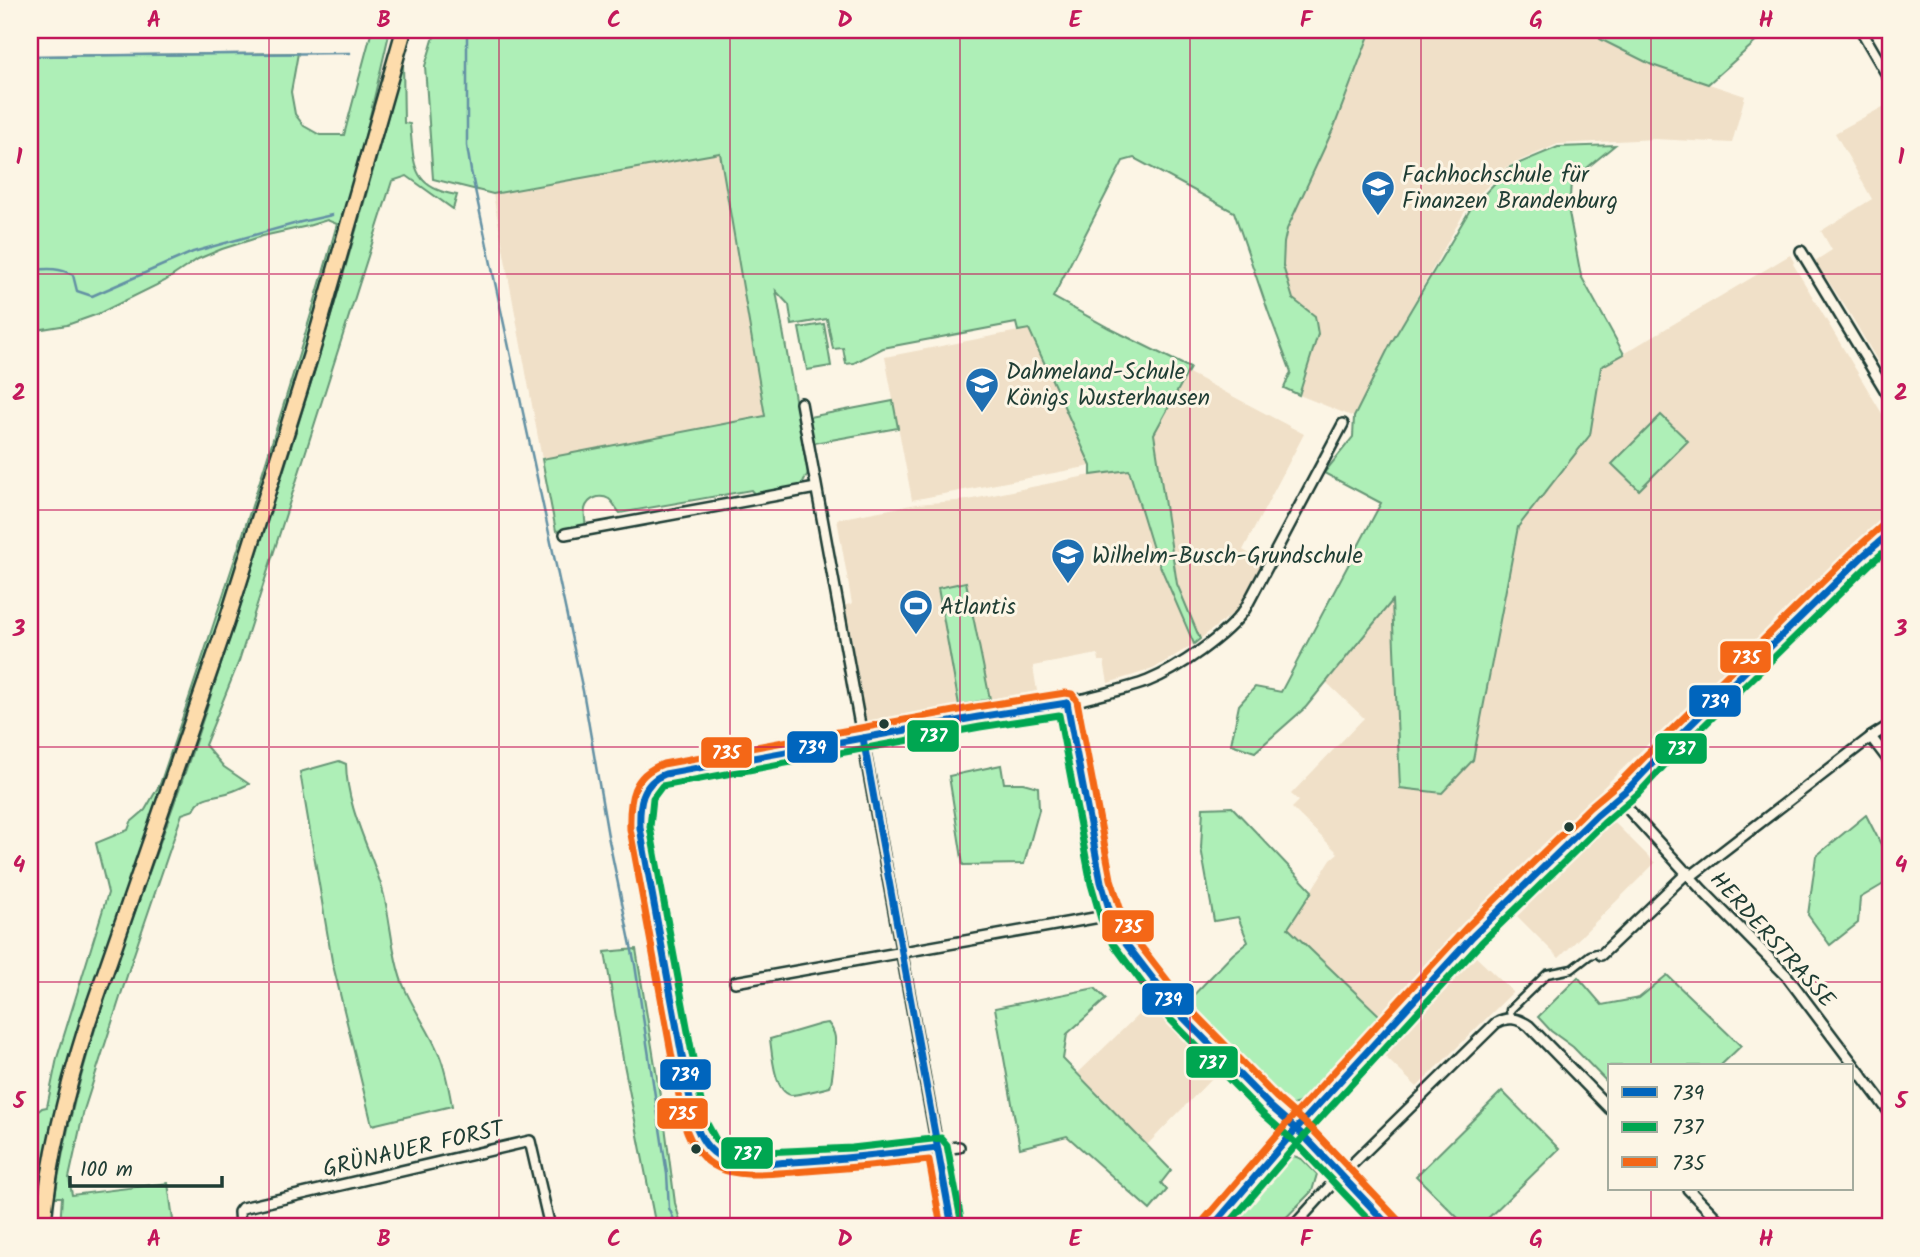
<svg xmlns="http://www.w3.org/2000/svg" width="1920" height="1257" font-family="Kalam,sans-serif">
	<style>
		.built { fill: #f0e0c8 }
		.green { fill: #aeefb7; stroke: #669676; stroke-width: 2 }
		.lines { fill: none; stroke-linecap: round; stroke-linejoin: round }
		.stream { stroke: #6391a4; stroke-width: 2.5 }
		.pedestrian-casing { stroke: #1f3d34; stroke-width: 11 }
		.minor-casing { stroke: #1f3d34; stroke-width: 14 }
		.secondary-casing { stroke: #1f3d34; stroke-width: 18 }
		.primary-casing { stroke: #1f3d34; stroke-width: 19 }
		.pedestrian { stroke: #fcf5e5; stroke-width: 6 }
		.minor { stroke: #fcf5e5; stroke-width: 9 }
		.secondary { stroke: #fcf5e5; stroke-width: 12 }
		.primary { stroke: #fddcac; stroke-width: 14 }
		.bus-1-casing { stroke: #fcf5e5; stroke-width: 12 }
		.bus-2-casing { stroke: #fcf5e5; stroke-width: 12 }
		.bus-3-casing { stroke: #fcf5e5; stroke-width: 12 }
		.bus-1 { stroke: #0065bd; stroke-width: 7 }
		.bus-2 { stroke: #00a651; stroke-width: 7 }
		.bus-3 { stroke: #f46717; stroke-width: 7 }
		.grid { fill: none; stroke: #c2185b; stroke-width: 2; stroke-opacity: 0.55 }
		.bus-dot { fill: #1f3d34; stroke: #fcf5e5; stroke-width: 2.5 }
		.labels { text-anchor: middle; stroke-width: 6; stroke-linejoin: round; paint-order: stroke }
		.poi-label { font-size: 23px; fill: #1f3d34; stroke: #fcf5e5; text-anchor: start }
		.street-label { font-size: 23px; fill: #1f3d34; stroke: #fcf5e5 }
		.line-badge { stroke: #fcf5e5; stroke-width: 2.5 }
		.badge-label { font-size: 19px; text-anchor: middle; font-weight: bold; fill: #fff }
		.neatline { fill: none; stroke: #c2185b; stroke-width: 2.5 }
		.grid-label { font-size: 23px; text-anchor: middle; font-weight: bold; fill: #c2185b }
	</style>
	<rect width="100%" height="100%" fill="#fcf5e5"/>
	<filter id="ink" filterUnits="userSpaceOnUse"><feTurbulence type="fractalNoise" baseFrequency=".0143" numOctaves="2"/><feDisplacementMap in="SourceGraphic" scale="14" xChannelSelector="R" yChannelSelector="G"/><feConvolveMatrix kernelMatrix="1 2 1 2 8 2 1 2 1" color-interpolation-filters="sRGB"/></filter>
	<g filter="url(#ink)">
		<g class="built">
			<polygon points="1372,30 1596,30 1600,39 1652,65 1745,96 1732,143 1655,139 1558,144 1508,166 1469,204 1390,345 1354,417 1299,395 1318,334 1315,316 1293,299 1283,266 1284,243 1287,229 1334,127 1370,32"/>
			<polygon points="1890,103 1890,382 1850,314 1815,261 1832,250 1821,231 1872,199 1835,133"/>
			<polygon points="720,152 765,416 542,459 493,194"/>
			<polygon points="1790,255 1794,262 1793,264 1890,427 1890,515 1863,536 1551,838 1551,840 1476,913 1380,1016 1288,928 1331,859 1338,853 1292,808 1299,801 1291,794 1364,718 1326,682 1392,601 1400,788 1473,760 1518,527 1590,435 1601,367"/>
			<polygon points="1029,329 1091,466 912,500 885,357"/>
			<polygon points="1187,372 1304,434 1243,550 1263,561 1237,610 1200,639 1177,584 1154,434"/>
			<polygon points="1129,469 1154,552 1194,644 1153,669 1108,683 1104,661 1099,661 1098,654 1033,666 1037,691 990,699 966,583 938,588 959,705 866,721 845,605 852,604 837,519 917,504 968,500 1091,475"/>
			<polygon points="1612,820 1655,863 1559,958 1516,915"/>
			<polygon points="1475,956 1513,992 1417,1087 1382,1054"/>
			<polygon points="1153,1007 1217,1073 1147,1145 1078,1073 1141,1012 1144,1015"/>
		</g>
		<g class="green">
			<path d="M372,30h18l-28,120 -46,165 -69,224 -90,273 -39,112 -79,303h-9v-109l12,-10 5,-1 10,-49 51,-165 -12,-50 32,-13 3,-8 14,-12 15,-26c63,-185 124,-371 177,-560l-10,-4 -19,6 -45,10 -41,13 -24,10 -33,22 -67,33 -31,11 -37,6v-275l268,-3 -7,39 4,22 9,12 16,9h24z"/>
			<path d="M436,30h936l-2,3 -36,94 -47,102 -3,14 -1,23 10,33 22,17 3,18 -19,61 -15,-7 7,-16 -23,-61 -34,-99 -100,-54 -11,3 -70,136 56,31 81,40 -36,66 23,150 23,55 -6,5 -40,-92 -25,-82 -38,5v-9l-62,-137 -11,2 -2,-8 -133,25 -29,15 -8,1 -3,-16 -10,1 -6,-30 -35,6 -3,-20 -13,-14 32,182 -5,10 -6,5 -41,8 -5,-6 -131,23c-4,-4 -6,-10 -11,-14 -9,-5 -21,-1 -24,10 -1,5 0,12 1,18l-30,4 -14,-72 223,-43 -45,-263 -227,41 -60,-15 -8,-113z"/>
			<polygon points="1596,30 1769,30 1708,84 1652,65 1600,39"/>
			<path d="M403,59l1,64 6,1c4,38 0,64 47,71l-4,14 -46,-33 -15,5 -153,480 -34,84 19,22 25,17c-7,3 -14,7 -22,9 -13,4 -28,2 -33,17l-12,4 -49,143 -49,153 -15,68 3,17 96,-12 6,44h-114l2,-30h-7c24,-158 91,-306 141,-457 75,-225 147,-451 207,-681z"/>
			<polygon points="1615,145 1571,181 1569,213 1581,276 1624,354 1601,367 1590,435 1518,527 1473,760 1442,793 1400,788 1392,601 1306,707 1255,752 1231,744 1239,705 1255,687 1281,692 1381,503 1324,473 1353,437 1354,417 1390,345 1471,208 1510,167 1558,147"/>
			<polygon points="824,324 831,366 807,370 799,328"/>
			<polygon points="893,401 898,428 814,443 809,417"/>
			<polygon points="1661,415 1688,441 1639,490 1612,464"/>
			<polygon points="966,582 990,699 959,705 938,588"/>
			<path d="M339,761l7,3c1,45 23,82 36,124 9,30 9,64 20,94 10,26 27,47 37,72 7,17 10,35 13,52l-80,19 -40,-164 -32,-189z"/>
			<polygon points="1001,765 1004,783 1023,783 1038,787 1039,810 1024,864 963,865 949,776"/>
			<path d="M1232,807l80,84 -24,37 92,88 -76,83c-8,7 -17,8 -26,2l-93,-97 48,-50 15,-12 -10,-25 -24,4 -13,-73 2,-40z"/>
			<polygon points="1866,815 1890,862 1887,882 1860,898 1858,923 1830,945 1808,915 1816,856"/>
			<polygon points="636,949 665,1126 675,1203 682,1227 656,1227 623,1059 605,952"/>
			<polygon points="1667,975 1741,1046 1720,1066 1610,1066 1610,1085 1573,1047 1551,1031 1538,1017 1578,977 1602,1005 1639,998"/>
			<polygon points="1095,988 1106,999 1067,1034 1063,1059 1171,1170 1161,1183 1167,1190 1150,1210 1067,1136 1020,1148 995,1008"/>
			<path d="M828,1023c10,12 7,20 6,34 -1,12 -1,19 -4,30 -8,2 -33,8 -39,8 -17,-3 -19,-42 -21,-56l51,-15z"/>
			<polygon points="1502,1091 1559,1149 1479,1227 1467,1227 1416,1176"/>
			<polygon points="1294,1156 1302,1159 1317,1174 1312,1191 1277,1227 1223,1227 1274,1170"/>
		</g>
		<g class="lines">
			<g class="stream">
				<polyline points="467,30 467,146 471,171 583,691 608,836 635,965 667,1174 669,1208 677,1227"/>
				<polyline points="30,56 350,53"/>
				<path d="M30,270c16,-1 28,-3 43,5l4,16 15,5 101,-44 108,-30 31,-7"/>
			</g>
			<g class="pedestrian-casing">
				<polyline id="pedestrian" points="1511,1018 1510,1010 1547,974 1572,969 1590,955 1597,953 1601,955"/>
			</g>
			<g class="minor-casing">
				<g id="minor">
					<polyline points="1861,30 1890,80"/>
					<polyline points="1801,251 1890,398"/>
					<polyline points="801,403 952,1227"/>
					<polyline points="565,534 816,488"/>
					<polyline points="1067,703 1101,882 1111,915 1123,940 1162,993 1179,1013 1270,1106 1304,1136 1390,1227"/>
					<polyline points="1871,737 1890,762"/>
					<polyline points="1618,798 1702,890 1786,975 1890,1113"/>
					<polyline points="1691,876 1871,737 1890,725"/>
					<polyline points="1601,955 1688,872"/>
					<polyline points="735,982 1111,915"/>
					<path d="M959,1147l-106,11 -102,6c-31,-1 -48,-13 -57,-43l-54,-293c-1,-22 1,-48 25,-54l419,-75c21,-6 44,-10 64,-18 30,-12 79,-46 97,-72l98,-185"/>
					<polyline points="1688,1189 1725,1227"/>
					<polyline points="240,1227 239,1212 242,1208 530,1141 550,1227"/>
					<path d="M1293,1227l39,-43 164,-161c12,-7 22,-5 33,3l81,83"/>
				</g>
			</g>
			<g class="secondary-casing">
				<polyline id="secondary" points="1212,1227 1296,1129 1473,936 1597,815 1630,787 1665,750 1864,555 1890,533"/>
			</g>
			<g class="primary-casing">
				<path id="primary" d="M43,1227c6,-69 23,-135 44,-202l139,-401 86,-273 92,-321"/>
			</g>
			<use href="#pedestrian" class="pedestrian"/>
			<use href="#minor" class="minor"/>
			<use href="#secondary" class="secondary"/>
			<use href="#primary" class="primary"/>
			<g class="bus-1-casing">
				<g id="bus-1">
					<polyline points="1067,703 1101,882 1111,915 1123,940 1179,1013 1270,1106 1304,1136 1390,1227"/>
					<polyline points="863,738 952,1227"/>
					<path d="M937,1148c-48,6 -96,11 -145,14 -22,1 -48,6 -69,-4 -16,-7 -23,-21 -29,-37l-54,-293c-1,-23 1,-45 25,-54l313,-57 89,-14"/>
					<polyline points="1212,1227 1296,1129 1473,936 1597,815 1630,787 1665,750 1864,555 1890,533"/>
				</g>
			</g>
			<g class="bus-2-casing">
				<g id="bus-2">
					<polyline points="962,1225 947,1145 941,1138 852,1148 742,1153 726,1148 716,1140 704,1118 650,827 653,798 662,786 980,727 1059,715 1091,884 1101,919 1114,945 1154,999 1171,1020 1262,1113 1297,1144 1376,1227"/>
					<polyline points="1226,1227 1304,1136 1481,943 1604,823 1638,794 1672,757 1871,563 1890,547"/>
				</g>
			</g>
			<g class="bus-3-casing">
				<g id="bus-3">
					<polyline points="1204,1220 1288,1122 1466,928 1590,807 1623,779 1658,743 1857,548 1883,525"/>
					<path d="M941,1227l-12,-67c-45,5 -90,9 -135,12 -25,1 -52,6 -75,-4 -19,-8 -29,-26 -35,-45l-54,-294c-1,-30 2,-54 33,-65l313,-57 89,-14 7,1 5,7 34,178 10,32 11,24 55,71 90,92 35,31 86,91"/>
				</g>
			</g>
			<use href="#bus-1" class="bus-1"/>
			<use href="#bus-2" class="bus-2"/>
			<use href="#bus-3" class="bus-3"/>
		</g>
	</g>
	<path class="grid" d="M269,30v1197M499,30v1197M730,30v1197M960,30v1197M1190,30v1197M1421,30v1197M1651,30v1036M30,274h1860M30,510h1860M30,747h1860M30,982h1860M1651,1189v38"/>
	<defs>
		<g id="university-pin" transform="scale(1.75)"><path d="M0 17L-7.5 6A9.5 9.5 0 1 1 7.5 6Z" fill="#1f6fb2" stroke="#fcf5e5"/><path d="M0-5L7-2L0 1L-7-2ZM-4 1L0 2.5L4 1V4Q0 6-4 4Z" fill="#fff"/></g>
		<g id="school-pin" transform="scale(1.75)"><path d="M0 17L-7.5 6A9.5 9.5 0 1 1 7.5 6Z" fill="#1f6fb2" stroke="#fcf5e5"/><path d="M0-5L7-2L0 1L-7-2ZM-4 1L0 2.5L4 1V4Q0 6-4 4Z" fill="#fff"/></g>
		<g id="stadium-pin" transform="scale(1.75)"><path d="M0 17L-7.5 6A9.5 9.5 0 1 1 7.5 6Z" fill="#1f6fb2" stroke="#fcf5e5"/><path d="M0-5a6.5 5 0 1 0 0 10a6.5 5 0 1 0 0-10ZM-3.5-1.8h7v3.6h-7Z" fill="#fff"/></g>
	</defs>
	<g fill-rule="evenodd">
		<use href="#university-pin" x="1378" y="187"/>
		<use href="#school-pin" x="982" y="384"/>
		<use href="#school-pin" x="1068" y="555"/>
		<use href="#stadium-pin" x="916" y="606"/>
	</g>
	<g class="bus-dot">
		<circle cx="884" cy="724" r="6"/>
		<circle cx="1569" cy="827" r="6"/>
		<circle cx="696" cy="1149" r="6"/>
	</g>
	<g class="labels">
		<g class="poi-label">
			<text x="1402" y="182">Fachhochschule für<tspan x="1402" dy="26">Finanzen Brandenburg</tspan></text>
			<text x="1006" y="379">Dahmeland-Schule<tspan x="1006" dy="26">Königs Wusterhausen</tspan></text>
			<text x="1092" y="563">Wilhelm-Busch-Grundschule</text>
			<text x="940" y="614">Atlantis</text>
		</g>
		<g class="street-label">
			<text transform="translate(1773 939) rotate(48)" y="8">HERDERSTRASSE</text>
			<text transform="translate(413 1148) rotate(-13)" y="8">GRÜNAUER FORST</text>
		</g>
	</g>
	<g class="line-badge">
		<rect x="1719" y="640" width="53" height="34" rx="7" fill="#f46717"/>
		<rect x="1688" y="684" width="54" height="34" rx="7" fill="#0065bd"/>
		<rect x="906" y="719" width="54" height="34" rx="7" fill="#00a651"/>
		<rect x="786" y="730" width="53" height="34" rx="7" fill="#0065bd"/>
		<rect x="1654" y="732" width="54" height="33" rx="7" fill="#00a651"/>
		<rect x="700" y="736" width="53" height="33" rx="7" fill="#f46717"/>
		<rect x="1101" y="909" width="54" height="34" rx="7" fill="#f46717"/>
		<rect x="1141" y="982" width="54" height="34" rx="7" fill="#0065bd"/>
		<rect x="1185" y="1045" width="54" height="34" rx="7" fill="#00a651"/>
		<rect x="659" y="1058" width="53" height="33" rx="7" fill="#0065bd"/>
		<rect x="656" y="1097" width="53" height="33" rx="7" fill="#f46717"/>
		<rect x="720" y="1136" width="54" height="34" rx="7" fill="#00a651"/>
	</g>
	<g class="badge-label">
		<text x="1746" y="664">735</text>
		<text x="1715" y="708">739</text>
		<text x="933" y="742">737</text>
		<text x="812" y="754">739</text>
		<text x="1681" y="755">737</text>
		<text x="726" y="759">735</text>
		<text x="1128" y="933">735</text>
		<text x="1168" y="1006">739</text>
		<text x="1212" y="1069">737</text>
		<text x="685" y="1081">739</text>
		<text x="682" y="1120">735</text>
		<text x="747" y="1160">737</text>
	</g>
	<rect width="1920" height="1257" fill="none" stroke="#fcf5e5" stroke-width="77"/>
	<rect x="1608" y="1064" width="245" height="126" fill="#fcf5e5" stroke="#a4ab9e" stroke-width="2"/>
	<rect x="1622" y="1087" width="35" height="10" fill="#0065bd" stroke="#a4ab9e" stroke-width="2"/>
	<text x="1672" y="1100" font-size="21" fill="#1f3d34">739</text>
	<rect x="1622" y="1122" width="35" height="10" fill="#00a651" stroke="#a4ab9e" stroke-width="2"/>
	<text x="1672" y="1134" font-size="21" fill="#1f3d34">737</text>
	<rect x="1622" y="1157" width="35" height="10" fill="#f46717" stroke="#a4ab9e" stroke-width="2"/>
	<text x="1672" y="1170" font-size="21" fill="#1f3d34">735</text>
	<path d="M70 1176v10h152v-10" fill="none" stroke="#1f3d34" stroke-width="3.5"/>
	<text x="80" y="1176" font-size="21" fill="#1f3d34" stroke="#fcf5e5" stroke-width="5" paint-order="stroke">100 m</text>
	<rect x="38" y="38" width="1844" height="1180" class="neatline"/>
	<g class="grid-label">
		<text x="154" y="27">A</text>
		<text x="384" y="27">B</text>
		<text x="614" y="27">C</text>
		<text x="845" y="27">D</text>
		<text x="1075" y="27">E</text>
		<text x="1306" y="27">F</text>
		<text x="1536" y="27">G</text>
		<text x="1766" y="27">H</text>
		<text x="19" y="164">1</text>
		<text x="1901" y="164">1</text>
		<text x="19" y="400">2</text>
		<text x="1901" y="400">2</text>
		<text x="19" y="636">3</text>
		<text x="1901" y="636">3</text>
		<text x="19" y="872">4</text>
		<text x="1901" y="872">4</text>
		<text x="19" y="1108">5</text>
		<text x="1901" y="1108">5</text>
		<text x="154" y="1246">A</text>
		<text x="384" y="1246">B</text>
		<text x="614" y="1246">C</text>
		<text x="845" y="1246">D</text>
		<text x="1075" y="1246">E</text>
		<text x="1306" y="1246">F</text>
		<text x="1536" y="1246">G</text>
		<text x="1766" y="1246">H</text>
	</g>
</svg>
